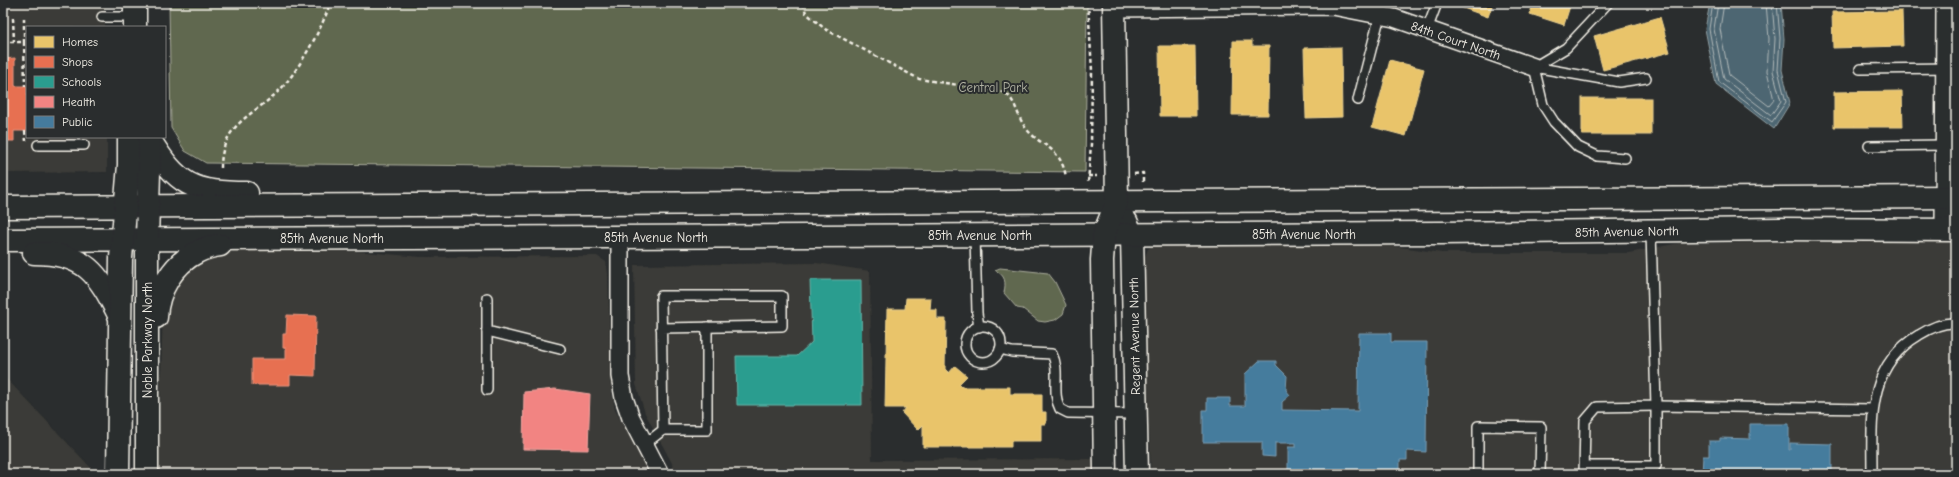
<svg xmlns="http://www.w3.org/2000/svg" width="1959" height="477" font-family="'Comic Neue',sans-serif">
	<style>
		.built { fill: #3b3b37 }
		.green { fill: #61684f; stroke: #aaac9c }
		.water { fill: #4d6672; stroke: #909ea1 }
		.homes { fill: #e9c46a; stroke: #ecd290 }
		.shops { fill: #e76f51; stroke: #eb967e }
		.schools { fill: #2a9d8f; stroke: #67b6aa }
		.health { fill: #f28482; stroke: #f3a5a1 }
		.public { fill: #457b9d; stroke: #7a9eb4 }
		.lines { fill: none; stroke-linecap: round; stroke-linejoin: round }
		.shore { stroke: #b1b9b9; stroke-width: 1 }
		.lane-casing { stroke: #f4f1e8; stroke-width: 12 }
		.street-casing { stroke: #f4f1e8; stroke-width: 20 }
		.secondary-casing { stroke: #f4f1e8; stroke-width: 25 }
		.path { stroke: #f4f1e8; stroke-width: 2.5; stroke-dasharray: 4 3; stroke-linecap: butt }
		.lane { stroke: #2a2d2e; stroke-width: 9 }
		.street { stroke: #2a2d2e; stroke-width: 17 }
		.secondary { stroke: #2a2d2e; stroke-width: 22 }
		.labels { text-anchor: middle; stroke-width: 4; stroke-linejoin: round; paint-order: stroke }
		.street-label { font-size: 13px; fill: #f4f1e8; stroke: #2a2d2e }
		.park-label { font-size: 13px; fill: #b2b3a3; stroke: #2a2d2e }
	</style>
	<rect width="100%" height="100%" fill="#2a2d2e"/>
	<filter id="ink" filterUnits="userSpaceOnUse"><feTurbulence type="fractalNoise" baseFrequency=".025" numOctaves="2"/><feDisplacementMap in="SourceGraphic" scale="8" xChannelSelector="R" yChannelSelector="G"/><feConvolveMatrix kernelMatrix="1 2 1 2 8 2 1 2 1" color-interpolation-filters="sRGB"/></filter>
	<g filter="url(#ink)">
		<g class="built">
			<polygon points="3,3 105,3 105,27 27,27 27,137 107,137 107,172 3,173"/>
			<polygon points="1352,240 1442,253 1629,253 1679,243 1925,240 1956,243 1956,474 1151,474 1142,264 1148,249 1152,245"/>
			<polygon points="343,250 421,257 597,256 606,262 608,274 611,386 615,410 651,474 158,474 163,308 178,278 217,251"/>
			<polygon points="816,263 870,271 872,460 1097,459 1098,474 674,474 672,463 645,413 636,384 634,265"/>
			<polygon points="3,375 92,469 92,474 3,474"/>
		</g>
		<g class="green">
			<polygon points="169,3 1087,3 1085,172 206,163 185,151 171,128"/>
			<path d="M1000,268l48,5 7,9 11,23 -3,9 -8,6 -10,2 -7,-1 -15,-12 -6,-1 -13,-15c2,-11 2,-17 -9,-23z"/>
		</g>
		<polygon class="water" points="1710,3 1781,3 1784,39 1782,70 1790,103 1774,129 1716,84 1705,29"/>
		<g class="homes">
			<polygon points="1456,3 1493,3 1488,17 1455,5"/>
			<polygon points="1533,3 1571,3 1564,25 1530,14"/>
			<polygon points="1902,11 1903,46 1833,48 1832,12"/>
			<polygon points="1660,17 1670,52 1603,70 1594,36"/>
			<polygon points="1233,41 1252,41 1252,46 1269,46 1268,115 1232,115"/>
			<polygon points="1159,46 1195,46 1196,116 1160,116"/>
			<polygon points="1341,47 1342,117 1306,118 1304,48"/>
			<polygon points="1390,60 1424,69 1406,136 1372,127"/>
			<polygon points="1902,91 1903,127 1834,127 1834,92"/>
			<rect x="1582" y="98" width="69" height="37"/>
			<polygon points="906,298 931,298 930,310 937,310 937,319 946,319 945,369 949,373 955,366 967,376 959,384 962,387 1010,387 1010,394 1042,394 1042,412 1046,412 1046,424 1041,424 1041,441 1011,441 1011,447 923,447 923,425 918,430 902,413 906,408 885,408 887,309 905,309"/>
		</g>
		<g class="shops">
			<polygon points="15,58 15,86 27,86 27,131 14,131 14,141 3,141 3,59"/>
			<polygon points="287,315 316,316 315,376 290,375 290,385 252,385 252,359 286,359 286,348 283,348 283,334 286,334"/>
		</g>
		<polygon class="schools" points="810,280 861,280 862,405 737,405 736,356 797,356 812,342"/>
		<polygon class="health" points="555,389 590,394 588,450 523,449 524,392"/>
		<g class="public">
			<polygon points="1359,333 1391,333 1391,342 1427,342 1426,452 1407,451 1407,460 1400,460 1400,474 1288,474 1288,447 1296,447 1296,443 1275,443 1275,457 1262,456 1262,442 1203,442 1203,410 1207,410 1207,398 1230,398 1230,406 1245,406 1245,374 1259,361 1276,361 1276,365 1287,376 1286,390 1290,395 1282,402 1282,410 1358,411"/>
			<polygon points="1750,424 1789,424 1789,450 1790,450 1790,443 1832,444 1832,474 1702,474 1703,456 1709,456 1709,441 1720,441 1720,438 1750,439"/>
		</g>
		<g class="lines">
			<g class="shore">
				<polyline points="1713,3 1709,29 1719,82 1772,122 1786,102 1778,70 1780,38 1777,3"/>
				<polyline points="1718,3 1714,29 1724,79 1771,115 1781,101 1773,71 1775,39 1772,3"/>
				<polyline points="1724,3 1720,29 1729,75 1769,106 1774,100 1767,71 1769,39 1766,3"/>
			</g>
			<g class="lane-casing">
				<g id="lane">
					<polyline points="102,17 135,17"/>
					<polyline points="1427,30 1437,3"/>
					<polyline points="1534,67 1543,105 1554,122 1578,147 1597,156 1625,158"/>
					<polyline points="1534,67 1619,82 1646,78"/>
					<polyline points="1534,67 1566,48 1608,3"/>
					<polyline points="1860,69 1956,68"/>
					<polyline points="1358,100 1380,15"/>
					<polyline points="38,145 84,145"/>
					<polyline points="1869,146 1945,145"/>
					<polyline points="975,235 977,313 979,327"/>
					<polyline points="487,298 487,331 560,349"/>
					<circle cx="983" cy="344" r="18"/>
					<path d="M1000,349l12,3 40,2c9,17 -1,38 8,55l8,4 67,1"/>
					<polyline points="487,390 487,331"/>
					<polyline points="663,430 707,430 707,327"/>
					<polyline points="645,444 663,430 661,296 782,296 782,326 661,328"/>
					<polyline points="1585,466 1656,466 1656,406 1872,409"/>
					<polyline points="1478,474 1478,426 1541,427 1540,474"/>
					<polyline points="1584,474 1585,421 1597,407 1656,406 1651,231"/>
					<path d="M1872,474c0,-53 -6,-108 47,-139 11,-7 24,-13 37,-12"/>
				</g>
			</g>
			<g class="street-casing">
				<g id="street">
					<polyline points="1114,8 1333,6 1394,18 1534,67"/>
					<polyline points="1944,230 1945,3"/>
					<polyline points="620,237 620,376 624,398 631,418 660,474"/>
				</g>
			</g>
			<g class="secondary-casing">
				<g id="secondary">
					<polyline points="135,3 135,27"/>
					<path d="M150,140c27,45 43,53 97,53"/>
					<polyline points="3,207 1956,197"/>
					<polyline points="1126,221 1132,235 1137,474"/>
					<polyline points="3,240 1441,233 1780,229 1956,230"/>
					<path d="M34,253c51,0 64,20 85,62"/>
					<path d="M156,317c1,-26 17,-53 41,-65 7,-4 15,-6 23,-7"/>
					<polyline points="118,474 121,258 129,165 129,137"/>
					<polyline points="147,474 147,240 150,137"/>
					<polyline points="1105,474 1102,260 1104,234 1117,202 1114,3"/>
				</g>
			</g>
			<g class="path">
				<path d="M803,3l3,10 19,16 94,50 85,13c12,8 13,24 21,35 15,21 35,17 41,50"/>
				<polyline points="1088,3 1092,71 1091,144 1088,183"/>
				<polyline points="13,18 14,42"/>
				<polyline points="24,18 24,42"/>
				<polyline points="3,42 24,42 25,86"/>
				<polyline points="25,131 26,141"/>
				<path d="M221,168c0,-49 40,-54 65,-85 14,-16 39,-60 44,-80"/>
				<polyline points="1134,174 1143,173 1143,184"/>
				<polyline points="1088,176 1097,176"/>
			</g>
			<use href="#lane" class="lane"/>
			<use href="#street" class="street"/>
			<use href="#secondary" class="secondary"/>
		</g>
	</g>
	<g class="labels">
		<g class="street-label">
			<text transform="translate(1456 40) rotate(19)" y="5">84th Court North</text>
			<text transform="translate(1627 231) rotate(-1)" y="5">85th Avenue North</text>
			<text x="1304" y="239">85th Avenue North</text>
			<text x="980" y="240">85th Avenue North</text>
			<text x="656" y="242">85th Avenue North</text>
			<text x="332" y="243">85th Avenue North</text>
			<text transform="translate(1134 336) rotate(-91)" y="5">Regent Avenue North</text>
			<text transform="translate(147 340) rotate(-90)" y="5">Noble Parkway North</text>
		</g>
		<g class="park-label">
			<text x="993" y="92">Central Park</text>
		</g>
	</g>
	<rect width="1959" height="477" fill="none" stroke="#2a2d2e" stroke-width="16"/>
	<rect x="8" y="8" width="1943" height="461" fill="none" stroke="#f4f1e8" stroke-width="1.5" filter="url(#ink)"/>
	<rect x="26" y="26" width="140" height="112" fill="#2a2d2e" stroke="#7b7b78"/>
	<rect x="34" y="36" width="20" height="12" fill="#e9c46a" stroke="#7b7b78"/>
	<text x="62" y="46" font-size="12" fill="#f4f1e8">Homes</text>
	<rect x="34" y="56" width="20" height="12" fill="#e76f51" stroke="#7b7b78"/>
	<text x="62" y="66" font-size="12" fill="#f4f1e8">Shops</text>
	<rect x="34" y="76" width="20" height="12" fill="#2a9d8f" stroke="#7b7b78"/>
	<text x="62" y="86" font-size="12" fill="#f4f1e8">Schools</text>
	<rect x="34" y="96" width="20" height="12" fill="#f28482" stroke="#7b7b78"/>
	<text x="62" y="106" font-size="12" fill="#f4f1e8">Health</text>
	<rect x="34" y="116" width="20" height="12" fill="#457b9d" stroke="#7b7b78"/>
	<text x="62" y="126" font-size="12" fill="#f4f1e8">Public</text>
</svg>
